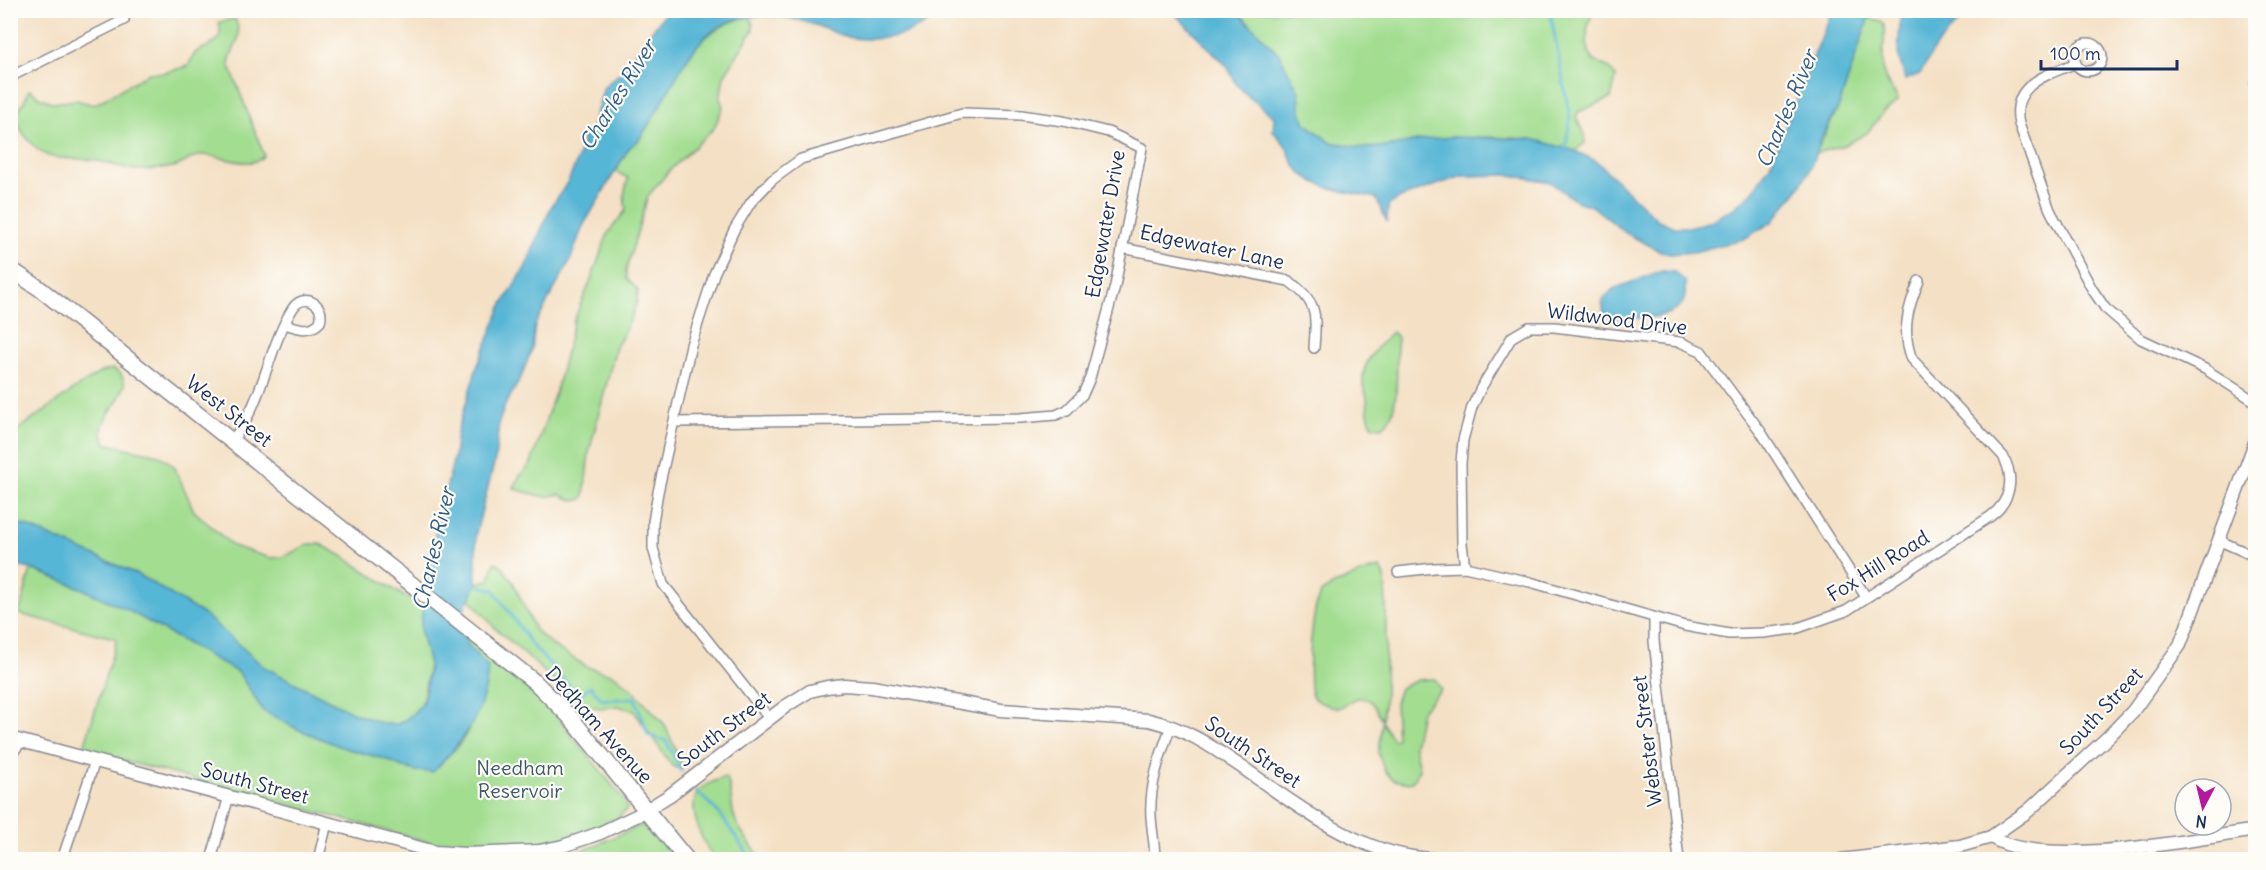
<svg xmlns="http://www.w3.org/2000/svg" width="2266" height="870" font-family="Delius,sans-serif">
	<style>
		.green { fill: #a2dd90; stroke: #5e8677; stroke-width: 1.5 }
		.water { fill: #56b6d5; stroke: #38729a; stroke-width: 1.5 }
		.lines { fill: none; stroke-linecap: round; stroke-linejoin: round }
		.stream { stroke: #56b6d5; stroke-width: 3 }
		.minor-casing { stroke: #888891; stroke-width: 12 }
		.tertiary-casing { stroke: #888891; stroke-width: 15 }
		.primary-casing { stroke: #888891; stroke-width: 18 }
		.minor { stroke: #fff; stroke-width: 9 }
		.tertiary { stroke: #fff; stroke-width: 12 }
		.primary { stroke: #fff; stroke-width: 15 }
		.labels { text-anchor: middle; stroke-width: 4.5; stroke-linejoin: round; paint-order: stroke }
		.street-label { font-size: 20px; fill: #1b2f5e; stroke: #fdfcf7 }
		.park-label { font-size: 20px; fill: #3d5a6a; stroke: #fdfcf7 }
		.water-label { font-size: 21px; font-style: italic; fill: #305e88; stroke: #fdfcf7 }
	</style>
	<rect width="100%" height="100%" fill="#fdfcf7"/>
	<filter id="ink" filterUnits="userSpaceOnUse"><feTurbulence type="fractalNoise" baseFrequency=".0167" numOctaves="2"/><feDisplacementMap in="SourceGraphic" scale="12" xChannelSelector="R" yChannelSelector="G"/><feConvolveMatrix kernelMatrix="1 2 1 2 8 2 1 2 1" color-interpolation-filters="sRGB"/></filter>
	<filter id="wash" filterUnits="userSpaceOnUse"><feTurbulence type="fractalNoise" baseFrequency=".008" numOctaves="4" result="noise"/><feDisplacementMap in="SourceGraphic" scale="24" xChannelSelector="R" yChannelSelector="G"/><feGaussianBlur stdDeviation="1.35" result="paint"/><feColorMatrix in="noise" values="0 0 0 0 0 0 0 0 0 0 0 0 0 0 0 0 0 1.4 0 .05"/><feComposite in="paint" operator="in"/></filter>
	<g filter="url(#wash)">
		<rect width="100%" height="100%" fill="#f4e0c4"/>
		<g class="green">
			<path d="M1237,11h357c-9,16 -10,32 -1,50l15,6 8,10 -5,21 -33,14 -2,5 9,19v7l-10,8 -43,-12 -46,-2 -63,3 -36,7 -24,1 -33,-6 -26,-20 -4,-16 -1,-14 -20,-38z"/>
			<path d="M749,16l4,8v6l-29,46 -4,22 3,9 -9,21 -45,43 -21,25 -22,74 1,9 11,11 -1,11 -9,25 -12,21 -27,105 -5,44 -3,4c-8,1 -14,0 -21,-6l-15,3 -27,-7 -4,-2 5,-11 11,-12 4,-10 24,-71 16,-64 17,-40 17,-47 18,-23 -2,-15 4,-17 -14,-7 16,-24 9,-7c10,-16 20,-31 29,-48 21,-40 34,-63 81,-76z"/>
			<path d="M1868,18l13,3 3,4c2,17 -4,34 0,50 3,11 11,15 14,26l-14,11 -17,21 -22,12 -29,8 23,-47z"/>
			<path d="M235,19c10,23 -3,25 -6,45l35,91c-13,17 -44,-1 -62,0 -10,0 -18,10 -29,12 -10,1 -22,3 -32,3 -16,0 -33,-8 -49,-10 -13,-2 -35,0 -46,-5 -11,-5 -26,-23 -29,-35 -2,-11 10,-18 11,-29l3,-1 8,7 14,6 23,-3 18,5 55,-32h14l25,-7 7,-13c14,-9 30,-9 24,-31z"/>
			<path d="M1392,332l6,6c-4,21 5,76 -16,89l-9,-1c-6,-9 -5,-17 -6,-27 0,-5 -3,-9 -4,-14 -3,-22 15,-39 29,-53z"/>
			<path d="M113,369l8,5 4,10c-5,22 -35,41 -18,60l52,11 15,11 20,45 39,35 37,12 13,-1 26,-13h11l22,12 62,40 19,8 -2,28 8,33 -7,39 -14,14 -10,6h-14l-30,-11 -90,-46 -58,-51 -67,-41 -113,-49 -15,-4v-87l69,-50 21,-13z"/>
			<polygon points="495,562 501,565 513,582 535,630 552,645 587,667 614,675 633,690 665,725 683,767 680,769 672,766 634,711 618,706 601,708 588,706 575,699 495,628 470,599 476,583 489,580"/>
			<path d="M1380,568l5,8 1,36 -1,83 -3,25c-7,-11 -11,-27 -27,-21 -6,2 -10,7 -17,9 -7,-2 -20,-4 -25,-11 -8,-9 -1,-94 8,-104 7,-7 49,-24 59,-25z"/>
			<path d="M31,569l45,17 50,23 113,64 24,38 81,37 41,11 18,8 13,4 23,-5c5,-8 13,-13 19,-20 19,-23 24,-51 30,-79l-20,-22 -8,-14 56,46 36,34 74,91 1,7 -9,9 -48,20 -49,11 -77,-3 -361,-96 34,-111 -98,-25z"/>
			<polygon points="1435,679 1441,690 1421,711 1414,746 1419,769 1415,779 1410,783 1394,780 1385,772 1378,753 1382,722 1393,740 1397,739 1395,703 1400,688 1418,680"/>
			<path d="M725,777c7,7 5,29 10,42 6,14 18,29 27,40h-48c-10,-14 -30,-54 -14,-69 6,-6 17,-10 25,-13z"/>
			<polygon points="646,823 675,859 506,859 560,857 587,849"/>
		</g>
		<g class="water">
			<path d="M667,11h277c-28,23 -55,31 -92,27 -13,-2 -23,-8 -34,-12 -36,-13 -84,-17 -113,11 -17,17 -26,36 -38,56 -8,16 -19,32 -28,47l-10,8 -46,78 -13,35 -35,64 -3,24 -12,31 -14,23 -7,19 -4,38 -19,73v50l-6,16 -4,3 -6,29 8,14 20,22c-2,45 -25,74 -55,105l-17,-1 -13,-4 -18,-8 -41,-11 -47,-19 -34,-18 -24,-38 -113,-64 -50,-23 -45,-17 -20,-4 -1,-43 16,4 113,49 67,41 58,51 31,16 59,30 30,11h14l10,-6 14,-14 4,-15 3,-24 -8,-33v-13l4,-21 3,-35 26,-106 3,-25 20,-65 24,-60 24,-39 26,-61 17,-25 11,-26 4,-20 9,-9 12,-40 17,-15z"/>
			<path d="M1172,11h65l42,43 20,38 1,14 4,16 26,20 33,6 24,-1 36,-7 28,-3 81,2 43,12 21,10 62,59 17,7h14l19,-5 23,-12 21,-17 18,-28 62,-154h39l-32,95 -17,31 -13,34 -13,21 -24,30 -28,17 -50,13 -25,2 -13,-5 -30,-16 -34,-27 -16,-5 -26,-19 -40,-7 -48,1 -62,22 -12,8 -1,16 -11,-24c-26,-6 -63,-8 -81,-32 -4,-6 -6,-14 -10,-21 -3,-5 -8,-9 -12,-14l1,-14 -25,-20 -12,-12 -10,-19z"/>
			<polygon points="1901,11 1969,11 1936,46 1920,74 1905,80 1898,53"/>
			<polygon points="2255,77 2256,77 2255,105 2245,82 2247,79"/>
			<path d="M1662,271l13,1 10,9c0,8 2,16 -3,23 -10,16 -62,17 -78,10l-2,-13 11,-12z"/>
		</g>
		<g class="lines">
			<g class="stream">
				<polyline points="1550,10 1570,118 1565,151"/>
				<polyline points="473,584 494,590 531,644 578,695 591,686 602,700 635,698 648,735 666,741 681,771"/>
				<polyline points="693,788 719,813 752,860"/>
			</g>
		</g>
	</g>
	<g filter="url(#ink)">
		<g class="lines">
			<g class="minor-casing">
				<g id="minor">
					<circle cx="2088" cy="57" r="14"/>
					<path d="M2076,63c-29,12 -66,21 -57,61l31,86 42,79 13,19 36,31 64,30 51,33"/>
					<polyline points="10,77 124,20"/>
					<path d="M1122,248l167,33c30,22 27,34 25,67"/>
					<polyline points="674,422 1020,418 1056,415 1067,410 1083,394 1090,378 1115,286 1142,148 1108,132 1063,121 1021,115 962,113 801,159 772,180 751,202 734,230 714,274 691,345 658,492 653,522 653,548 663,584 769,718"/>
					<path d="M232,440c32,-38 35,-91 61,-132 11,-16 33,-4 27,14 -10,11 -22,6 -35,2"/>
					<polyline points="2218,540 2256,557"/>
					<polyline points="1465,567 1462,544 1461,463 1463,440 1472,407 1481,388 1512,337 1529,327 1554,327 1680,342 1701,351 1761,432 1866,597"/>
					<path d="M1398,572l36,-4 31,-1 65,15 155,44 44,8 34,-1 32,-4 51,-18 145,-95c20,-15 24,-38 12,-60l-91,-97c-11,-28 -4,-52 7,-78"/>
					<polyline points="1654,619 1654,641 1679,860"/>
					<polyline points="10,756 22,741"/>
					<polyline points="62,860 95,761"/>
					<polyline points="211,860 229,796"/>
					<polyline points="318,860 327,823"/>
					<path d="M1155,860c0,-15 -3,-28 -4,-43 -2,-32 9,-61 20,-91"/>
				</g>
			</g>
			<g class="tertiary-casing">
				<g id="tertiary">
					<path d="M10,738l425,114 31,2 73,-3 24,-5 37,-13 38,-18 32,-20 116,-89 24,-15 17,-4 17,-2 28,2 129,23 148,10c41,10 63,27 97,50 50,35 104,77 166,87 12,2 24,2 36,3"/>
					<path d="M1991,837c51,33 200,3 265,-7"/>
					<polyline points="1841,860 1960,846 1991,837 2028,811 2108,737 2133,711 2180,645 2256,440"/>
				</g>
			</g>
			<g class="primary-casing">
				<polyline id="primary" points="10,269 39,288 536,683 570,717 687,860"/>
			</g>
			<use href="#minor" class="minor"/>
			<use href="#tertiary" class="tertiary"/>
			<use href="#primary" class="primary"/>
		</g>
	</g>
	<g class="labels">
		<g class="street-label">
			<text transform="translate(1105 224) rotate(-80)" y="7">Edgewater Drive</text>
			<text transform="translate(1212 247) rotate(12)" y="7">Edgewater Lane</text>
			<text transform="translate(1617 319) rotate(7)" y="7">Wildwood Drive</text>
			<text transform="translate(229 411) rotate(38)" y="7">West Street</text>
			<text transform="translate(1878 566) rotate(-32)" y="7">Fox Hill Road</text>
			<text transform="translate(2101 711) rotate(-47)" y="7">South Street</text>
			<text transform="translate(599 725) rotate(48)" y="7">Dedham Avenue</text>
			<text transform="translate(724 729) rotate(-37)" y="7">South Street</text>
			<text transform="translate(1647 741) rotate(-97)" y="7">Webster Street</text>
			<text transform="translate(1253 752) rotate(34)" y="7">South Street</text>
			<text transform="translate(255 783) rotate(15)" y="7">South Street</text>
		</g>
		<g class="park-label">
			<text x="520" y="775">Needham<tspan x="520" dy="23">Reservoir</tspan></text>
		</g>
		<g class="water-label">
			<text transform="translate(618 95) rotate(-58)" y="7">Charles River</text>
			<text transform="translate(1787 109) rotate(-67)" y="7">Charles River</text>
			<text transform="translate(434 549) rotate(-77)" y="7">Charles River</text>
		</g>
	</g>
	<rect width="2266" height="870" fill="none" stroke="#fdfcf7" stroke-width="36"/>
	<g transform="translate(2203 807) rotate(187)"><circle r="28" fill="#fdfcf7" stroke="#a3aaba" stroke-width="1.5"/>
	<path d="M0-4.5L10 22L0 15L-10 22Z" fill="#b5179e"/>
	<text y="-9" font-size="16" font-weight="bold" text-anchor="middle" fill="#1b2f5e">N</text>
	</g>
	<path d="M2041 60v9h136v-9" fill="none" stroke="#1b2f5e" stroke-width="3"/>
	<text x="2050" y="60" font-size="18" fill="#1b2f5e" stroke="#fdfcf7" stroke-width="4.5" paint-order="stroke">100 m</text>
</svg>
